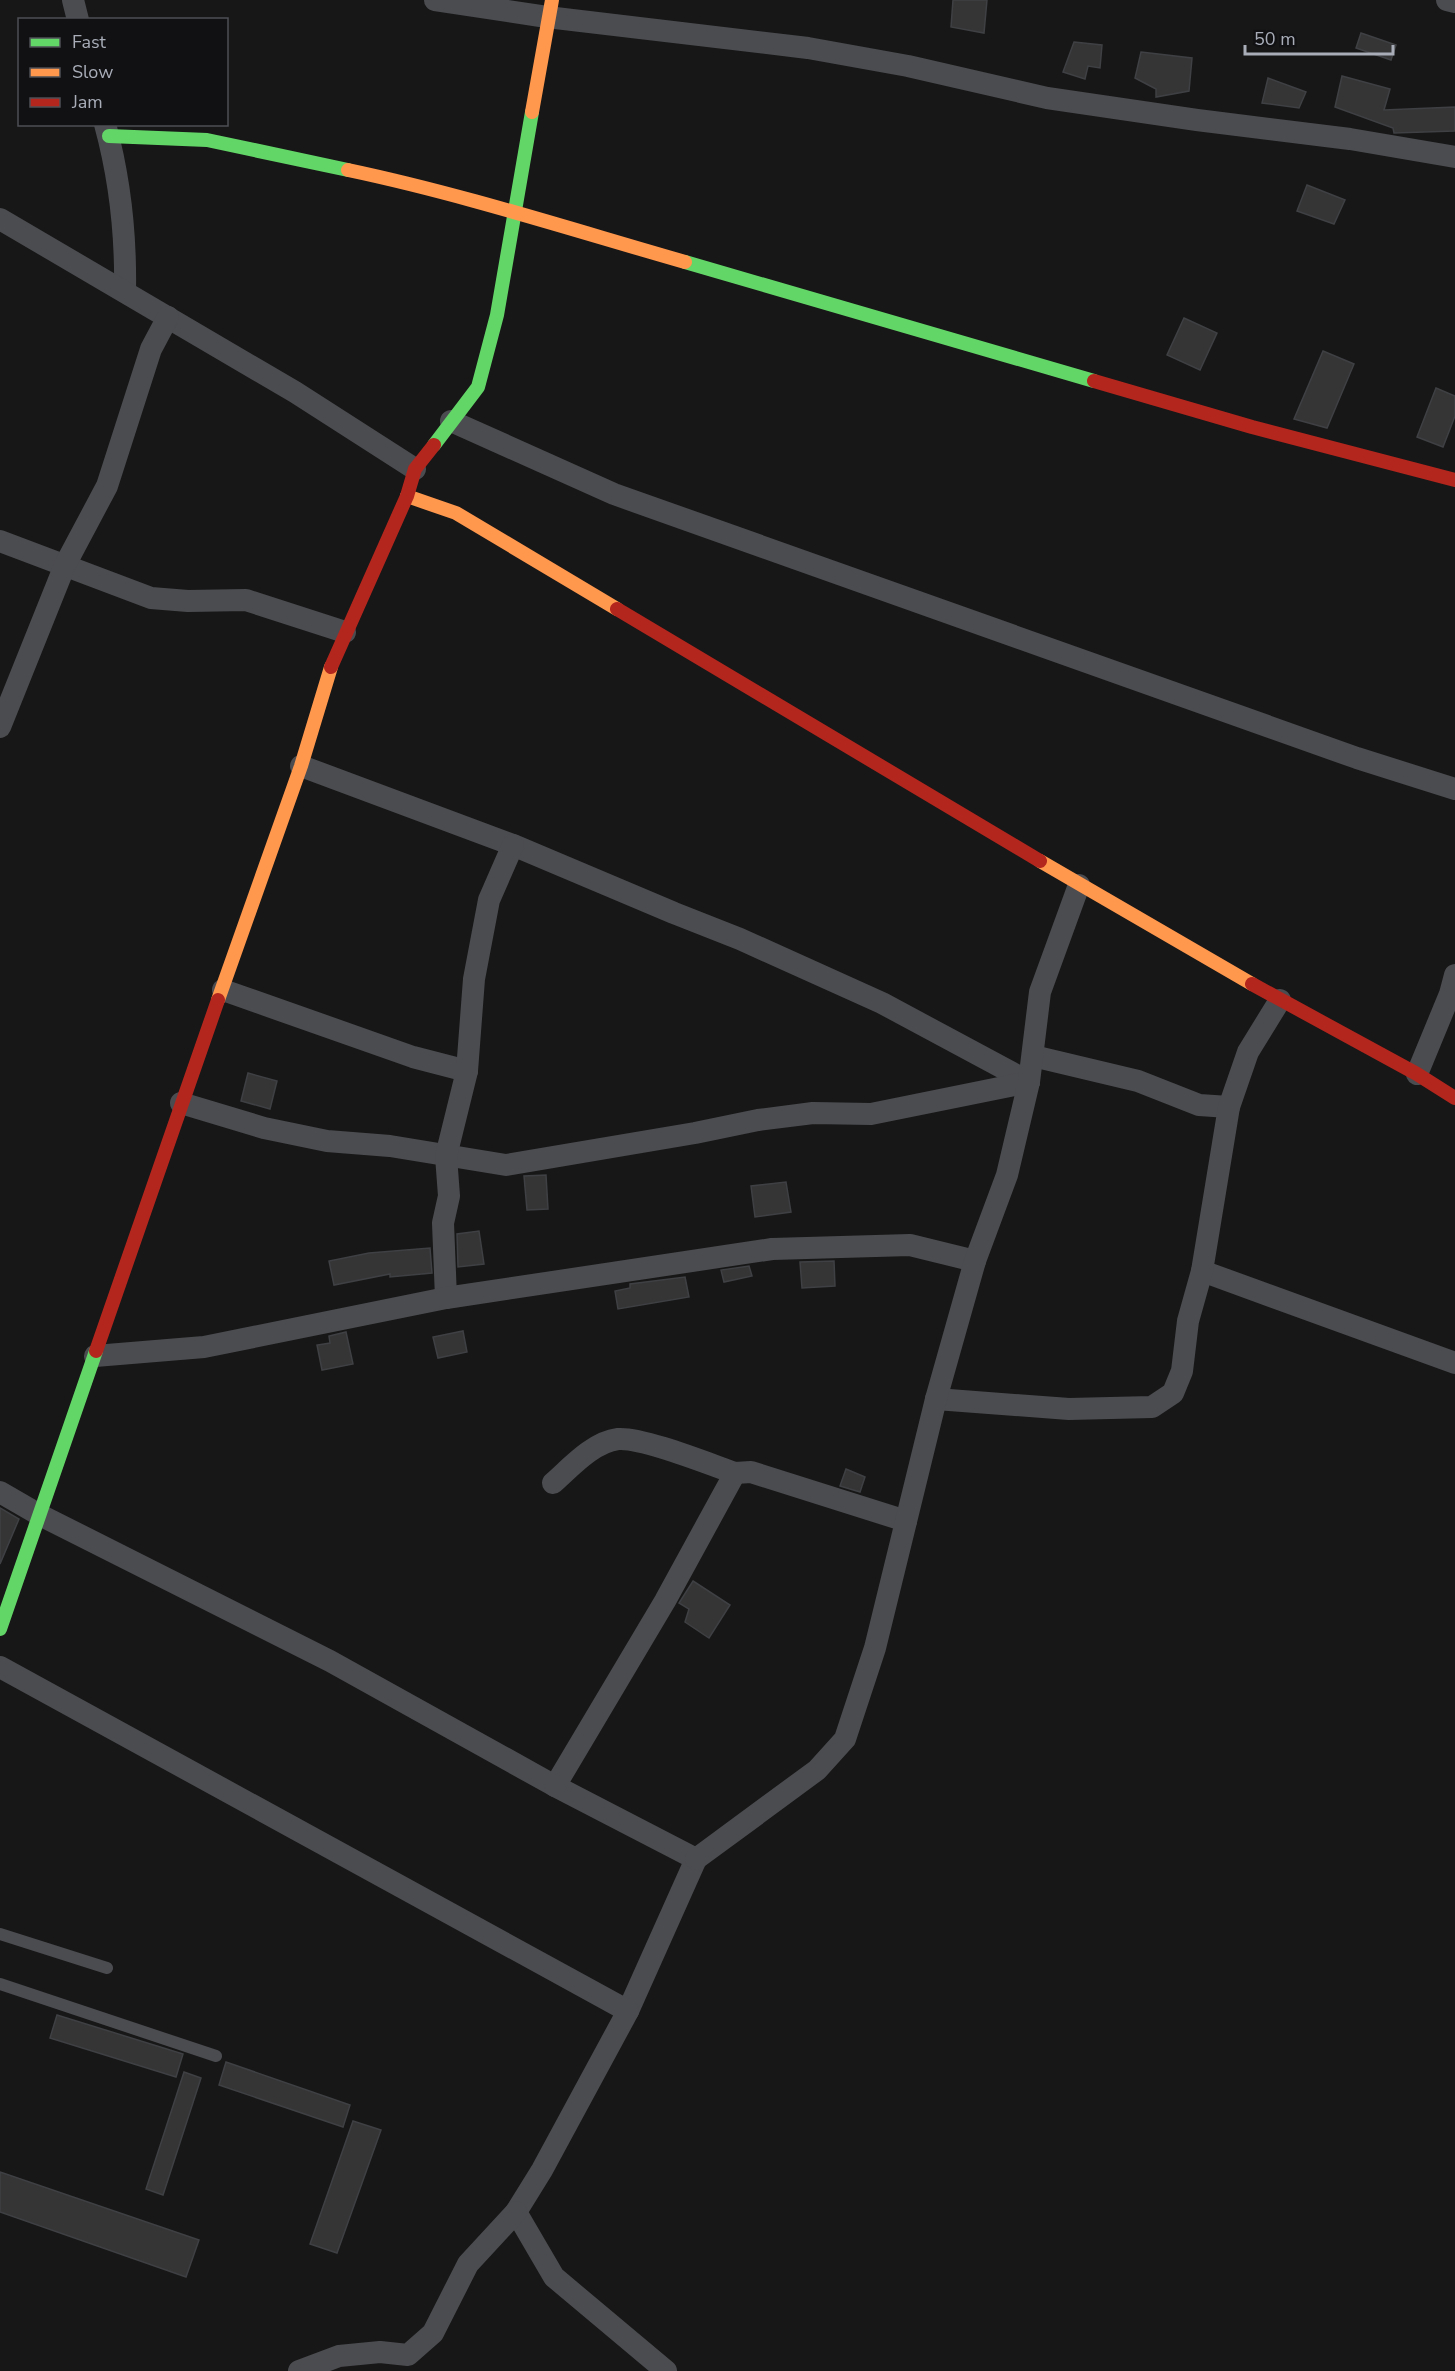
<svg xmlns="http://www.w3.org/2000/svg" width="1455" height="2371" font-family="'Nunito Sans',sans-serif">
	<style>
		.building { fill: #353536; stroke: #3f4043; stroke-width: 1.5 }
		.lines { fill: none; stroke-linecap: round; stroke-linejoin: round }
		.lane { stroke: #4b4c50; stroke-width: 12 }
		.street { stroke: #4b4c50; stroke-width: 22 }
		.fast { stroke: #63d668; stroke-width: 14 }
		.slow { stroke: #ff974d; stroke-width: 14 }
		.jam { stroke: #b3261e; stroke-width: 14 }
	</style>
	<rect width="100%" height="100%" fill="#171717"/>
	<g class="building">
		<polygon points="953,0 987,0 984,33 951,27"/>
		<polygon points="1361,33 1396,45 1391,60 1356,48"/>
		<polygon points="1074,42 1102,45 1100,68 1088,66 1085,79 1063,72"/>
		<polygon points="1141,52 1192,58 1189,91 1156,97 1156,89 1135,78"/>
		<polygon points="1342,76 1390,89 1384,110 1455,107 1455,131 1394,133 1393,128 1335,107"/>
		<polygon points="1268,78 1306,92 1299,108 1262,103"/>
		<polygon points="1307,185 1345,200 1334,224 1297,211"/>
		<polygon points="1184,318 1217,333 1200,370 1167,355"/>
		<polygon points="1323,351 1354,364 1327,428 1294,419"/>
		<polygon points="1436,388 1455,396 1455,416 1443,447 1417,437"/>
		<polygon points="248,1073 277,1081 270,1109 241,1101"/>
		<polygon points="546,1175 548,1209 527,1210 524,1176"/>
		<polygon points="786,1182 791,1212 755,1217 751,1186"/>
		<polygon points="479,1231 484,1264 458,1267 457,1234"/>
		<polygon points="430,1248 432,1273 390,1277 390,1274 334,1285 329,1261 369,1253"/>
		<polygon points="834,1261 835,1286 802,1288 800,1262"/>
		<polygon points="749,1266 752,1276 724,1282 721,1270"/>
		<polygon points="685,1277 689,1297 618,1309 615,1291 630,1288 630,1284"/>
		<polygon points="463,1331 467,1352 438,1358 433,1337"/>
		<polygon points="346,1332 353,1364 322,1370 317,1345 330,1343 329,1336"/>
		<polygon points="846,1469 865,1477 860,1492 840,1486"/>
		<polygon points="0,1508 19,1519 0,1564"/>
		<polygon points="693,1581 730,1605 709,1638 685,1622 689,1609 679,1603"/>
		<polygon points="57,2015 183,2054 176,2077 50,2038"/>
		<polygon points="226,2062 350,2105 343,2127 219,2085"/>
		<polygon points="184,2072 201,2078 163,2195 146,2189"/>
		<polygon points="353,2121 381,2130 337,2253 310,2244"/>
		<polygon points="0,2172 199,2240 186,2277 0,2212"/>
	</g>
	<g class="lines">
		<g class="lane">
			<polyline points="0,1934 107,1968"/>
			<polyline points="0,1984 216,2056"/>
		</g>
		<g class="street">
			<polyline points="73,0 78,20"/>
			<polyline points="435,0 547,17 808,48 908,66 1047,98 1197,120 1350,139 1455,157"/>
			<polyline points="1447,0 1455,2"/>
			<path d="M105,124c15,55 21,111 20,167"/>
			<polyline points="0,219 295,392 415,469"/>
			<polyline points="451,421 614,494 1357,758 1455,789"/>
			<polyline points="0,541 151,598 188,601 246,600 345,632"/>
			<polyline points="0,727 65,565 107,486 151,349 168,317"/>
			<polyline points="301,766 513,845 674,913 740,939 882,1003 1029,1082"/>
			<polyline points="223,990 413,1057 467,1071"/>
			<polyline points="1033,1056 1138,1081 1199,1105 1229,1107"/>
			<polyline points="1417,1074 1450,994 1455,975"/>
			<polyline points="181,1103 264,1128 327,1141 390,1146 506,1165 695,1133 758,1120 813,1113 871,1114 1029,1082"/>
			<polyline points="1202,1271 1455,1363"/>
			<polyline points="446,1298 443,1223 449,1196 446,1156 467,1071 474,979 489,900 513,845"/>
			<polyline points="95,1356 204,1347 446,1298 772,1249 910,1245 975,1261"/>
			<polyline points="936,1399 1069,1409 1152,1407 1173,1393 1182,1371 1188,1321 1202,1271 1229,1107 1248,1052 1280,1000"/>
			<path d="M553,1483c17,-15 40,-41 65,-44 24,-2 91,25 117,34l16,-1 155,49"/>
			<polyline points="0,1492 38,1514 330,1661 555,1786 696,1859 628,2011"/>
			<polyline points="0,1667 628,2011 542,2170 516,2212 554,2277 666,2371"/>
			<polyline points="555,1786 665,1601 735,1473"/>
			<polyline points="696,1859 817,1770 845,1739 875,1648 936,1399 975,1261 1007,1175 1029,1082 1040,992 1079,885"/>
			<polyline points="299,2371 339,2356 380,2352 408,2355 433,2333 468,2264 516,2212"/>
		</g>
		<g class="fast">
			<polyline points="109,136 207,140 348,170"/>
			<polyline points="685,262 1094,381"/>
			<polyline points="434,445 478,387 497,315 532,112"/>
			<polyline points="0,1629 96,1351"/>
		</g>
		<g class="slow">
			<polyline points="532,112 552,0"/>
			<path d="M348,170c114,24 225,60 337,92"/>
			<polyline points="407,496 456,513 617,609"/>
			<polyline points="1040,861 1252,984"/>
			<polyline points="218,1000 301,766 331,667"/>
		</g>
		<g class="jam">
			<polyline points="1094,381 1252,427 1455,480"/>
			<polyline points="617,609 1040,861"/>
			<polyline points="331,667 407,496 415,469 434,445"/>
			<polyline points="1252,984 1417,1074 1455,1098"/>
			<polyline points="96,1351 218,1000"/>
		</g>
	</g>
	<rect x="18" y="18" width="210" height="108" fill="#111113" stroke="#4d4f55" stroke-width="1.5"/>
	<rect x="30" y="38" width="30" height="9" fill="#63d668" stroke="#4d4f55" stroke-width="1.5"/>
	<text x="72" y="48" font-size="18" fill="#a8adb8">Fast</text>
	<rect x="30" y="68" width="30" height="9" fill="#ff974d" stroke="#4d4f55" stroke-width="1.5"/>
	<text x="72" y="78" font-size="18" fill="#a8adb8">Slow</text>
	<rect x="30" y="98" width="30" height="9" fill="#b3261e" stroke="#4d4f55" stroke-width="1.5"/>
	<text x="72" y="108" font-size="18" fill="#a8adb8">Jam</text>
	<path d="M1245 45v9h148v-9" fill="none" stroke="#a8adb8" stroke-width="3"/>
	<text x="1254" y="45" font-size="18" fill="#a8adb8" stroke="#111113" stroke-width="4.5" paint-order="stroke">50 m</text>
</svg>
